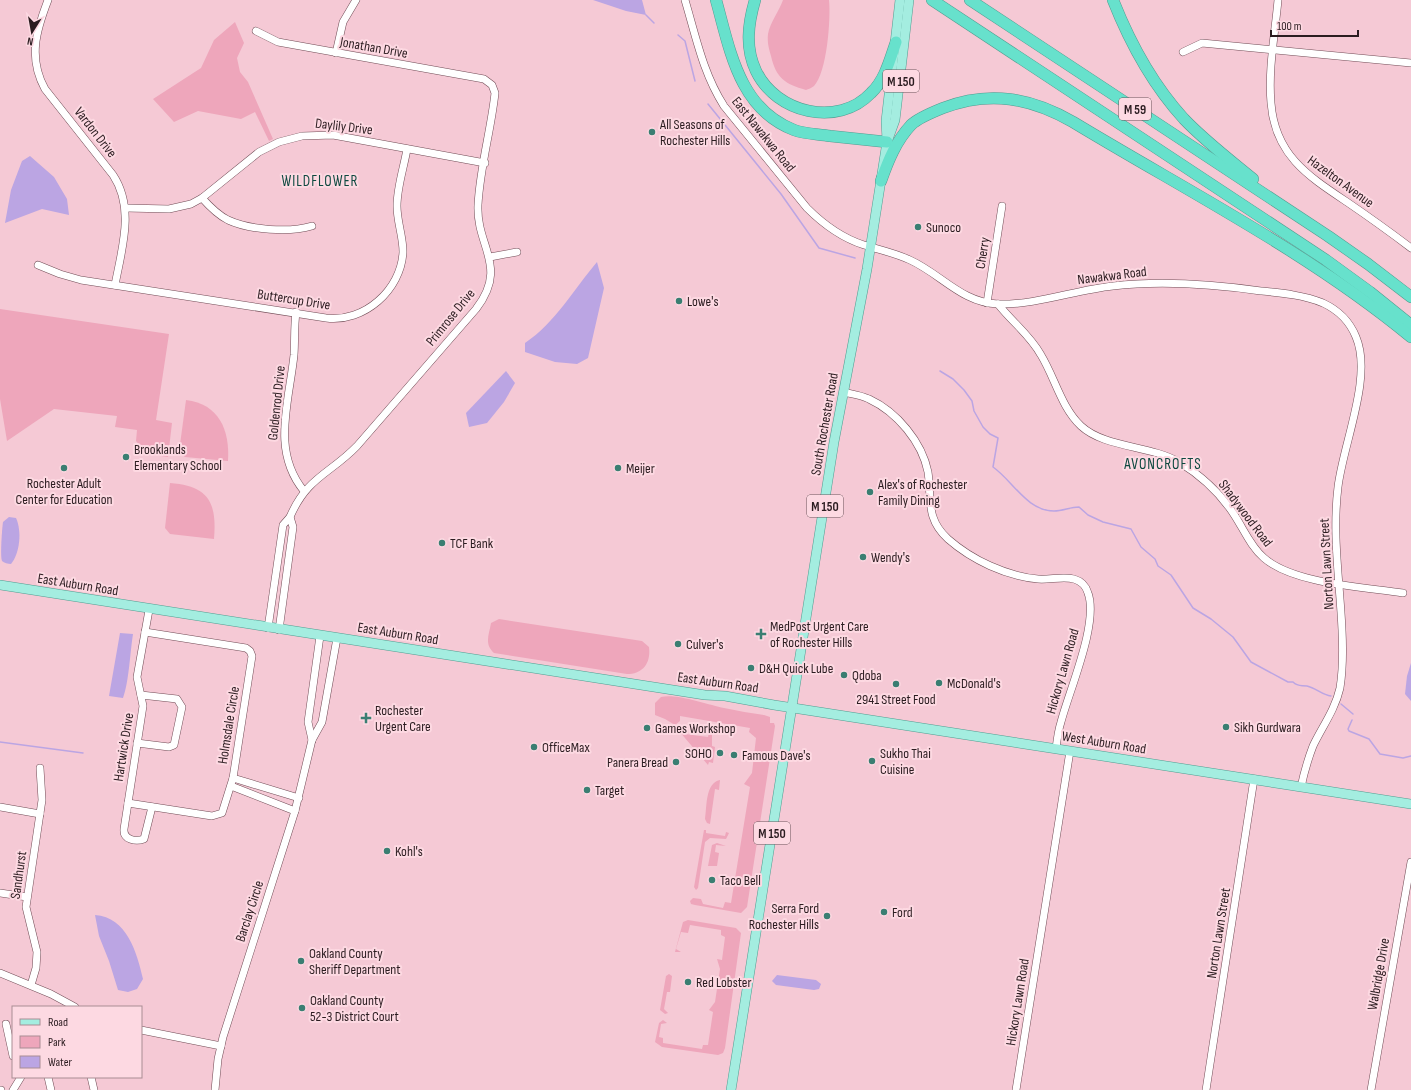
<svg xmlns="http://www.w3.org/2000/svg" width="1411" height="1090" font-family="'Sofia Sans Condensed',sans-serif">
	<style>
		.green { fill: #eea6bb }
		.water { fill: #bba5e3 }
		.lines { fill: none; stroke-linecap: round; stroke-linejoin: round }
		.stream { stroke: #bba5e3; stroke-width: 1.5 }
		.minor-casing { stroke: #714c56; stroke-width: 8 }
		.major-casing { stroke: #529c90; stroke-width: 10 }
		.highway-casing { stroke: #529c90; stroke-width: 12 }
		.minor { stroke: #fff; stroke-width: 7 }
		.major { stroke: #a4ede0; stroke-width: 9 }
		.highway { stroke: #67e1cc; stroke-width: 11 }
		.poi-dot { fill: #3a7e72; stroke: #fdd9e2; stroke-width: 1.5 }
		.labels { text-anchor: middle; stroke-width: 4; stroke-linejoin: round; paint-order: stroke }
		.shield { fill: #fdd9e2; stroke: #6a555a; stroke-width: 1 }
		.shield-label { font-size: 13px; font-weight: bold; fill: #2b1c20 }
		.street-label { font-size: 14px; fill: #2b1c20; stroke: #fdd9e2 }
		.poi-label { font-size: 14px; fill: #2b1c20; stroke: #fdd9e2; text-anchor: start }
		.neighbourhood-label { font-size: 15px; letter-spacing: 1px; fill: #0e4940; stroke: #fdd9e2 }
	</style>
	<rect width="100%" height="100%" fill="#f5c9d5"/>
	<g class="green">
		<path d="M783,0h46c2,18 -2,73 -15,86 -2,2 -6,3 -8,4 -21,-6 -30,-12 -35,-34 -2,-7 -4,-14 -3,-22 2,-11 11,-23 15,-34z"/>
		<polygon points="235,22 244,43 237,58 240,72 248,82 273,139 269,141 255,112 241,119 198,111 174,122 153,99 201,68 214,40"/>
		<polygon points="0,309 169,334 156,420 172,423 168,457 147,454 136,441 137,430 115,427 117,416 54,409 7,441 0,399"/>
		<path d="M186,400c33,4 44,30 42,61l-43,-4 -6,-5z"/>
		<path d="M170,483c39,3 47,20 44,56l-44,-5 -5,-6z"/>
		<path d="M499,619l143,22 7,6c2,16 -6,27 -22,27l-133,-21c-10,-9 -5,-18 -3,-30z"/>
		<path d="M661,697c15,-4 48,8 63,11 14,3 27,5 40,7l6,2v6h4l1,3 -28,181 -6,6 -46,-8 -4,-1 -1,-3 3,-3 8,1 2,5 20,4 2,-6 6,1 19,-116 -6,-3 8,-11 4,-35 -7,-6 1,-4 -70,-12v5l-5,4 -10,-6 -10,-4v-12z"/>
		<polygon points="684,729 685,729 685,734 708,737 709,732 712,734 712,746 715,747 713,763 709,762 708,765 679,731"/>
		<path d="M720,780l-1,10 -4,-1 -5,35 -3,-1 -2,-4c2,-12 0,-36 15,-39z"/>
		<polygon points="704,830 706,830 706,833 725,836 726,832 729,833 726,839 710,838 705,842 698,888 696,890 694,887"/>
		<polygon points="717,843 726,846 716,845 715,852 719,853 717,866 708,866 712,845"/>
		<polygon points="688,920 736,928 741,933 725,1048 723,1053 718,1055 662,1047 655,1042 659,1023 663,1020 667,1023 661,1024 659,1037 663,1038 663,1043 702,1049 703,1045 708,1045 713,1012 709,1010 715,1002 720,969 717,959 722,960 725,937 721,935 721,930 690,925 688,933 681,932 676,949 681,952 675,952 683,922"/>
		<polygon points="669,974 672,976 670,992 667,992 664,1009 668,1013 665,1014 660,1010 666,976"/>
	</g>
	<g class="water">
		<polygon points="593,0 642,0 646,15 626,11"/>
		<polygon points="30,156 54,177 67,199 69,215 42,209 5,223 11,190 22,161"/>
		<path d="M597,262l7,26 -16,70 -11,6 -22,-2 -30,-10v-9c30,-20 49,-54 72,-81z"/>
		<polygon points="506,371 515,383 504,402 487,423 469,427 466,413"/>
		<path d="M9,517l7,1c6,13 4,35 -5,46 -3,0 -7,-1 -9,-3 -2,-5 0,-32 1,-39z"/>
		<path d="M120,633l13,1c-3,19 -4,48 -10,64l-14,-2z"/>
		<polygon points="1411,663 1411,701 1405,694 1407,676"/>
		<path d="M95,915c32,2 42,38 48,64l-6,10 -9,3 -10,-2 -9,-29 -10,-25z"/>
		<polygon points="777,975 816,980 821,984 819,989 814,990 776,985 772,981"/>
	</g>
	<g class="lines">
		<g class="stream">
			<polyline points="646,15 654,23"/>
			<polyline points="678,35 685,41 695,81"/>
			<polyline points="708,104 781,194 819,248 855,258"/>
			<path d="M940,371l13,8 11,11 8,11 2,10 9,16 7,7 8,4 -5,29c20,14 34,44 61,44 9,0 16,-4 25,-4l9,8 15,7 28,7 10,18 14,12 3,7 13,9 22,33 18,11 22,18 18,25 37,20h5c5,5 8,3 14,4 9,2 15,9 24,10"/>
			<polyline points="1341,704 1353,714"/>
			<polyline points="1352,720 1348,729 1349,731 1369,739 1380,754 1403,758 1411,756"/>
			<polyline points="0,742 83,753"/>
		</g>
		<g class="minor-casing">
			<g id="minor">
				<path d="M48,0c-12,31 -20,58 -3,89l68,86c22,33 9,73 2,110"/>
				<path d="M685,0c11,37 18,73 39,106l83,102c17,17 35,30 57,37 16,5 31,8 46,15 31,14 52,43 88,44 39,1 77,-14 115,-18 50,-6 99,-2 148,5 21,2 43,4 62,12 15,7 27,19 33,34 17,40 -13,107 -18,150 -6,48 2,96 4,143 1,20 1,39 -2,58 -5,22 -18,39 -27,58 -5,13 -9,27 -12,41"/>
				<path d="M1278,0c-3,34 -10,69 -7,103 4,52 37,73 76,99 22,15 43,30 64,46"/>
				<path d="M256,31l22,11 206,37 8,6 3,8c-4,37 -15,74 -17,112 -2,42 31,61 -2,104l-119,137c-27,28 -50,31 -67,71"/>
				<polyline points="1183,52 1202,43 1411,63"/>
				<polyline points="336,53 343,22 356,0"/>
				<path d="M202,198c8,9 16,17 26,22 22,10 61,13 84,6"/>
				<polyline points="126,208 169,209 191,204 202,198 259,152 279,142 302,136 333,135 485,163"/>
				<polyline points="490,257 517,252"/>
				<path d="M38,265l22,9 21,6 245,38c38,5 75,-28 77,-66 0,-16 -6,-30 -6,-46 0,-19 7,-39 10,-57"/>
				<polyline points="987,303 1002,206"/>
				<path d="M998,304c14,18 32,31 43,51 14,23 20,52 40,71 24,22 68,19 98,36 23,14 42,32 56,54 9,14 16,31 29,42 30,26 100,29 139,35"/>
				<path d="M296,312c-2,15 -1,29 -2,43 -5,48 -23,96 10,136"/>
				<path d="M843,392c9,2 18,3 26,7 28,13 53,43 59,73 4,27 -3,46 20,67 24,21 58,37 90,40 12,1 25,-3 36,0 7,2 12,7 14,14 11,30 -19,98 -27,129 -3,9 -4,18 -5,27"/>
				<path d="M149,610l-12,67 6,29 -19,123c-1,11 12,13 20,10l8,-32"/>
				<polyline points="268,628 283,525 290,517 293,527 279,630"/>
				<polyline points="312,740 308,722 320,636"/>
				<polyline points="137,743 169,747 174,745 182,707 177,699 141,695"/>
				<polyline points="233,778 299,798"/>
				<polyline points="231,786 295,811"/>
				<polyline points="128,803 212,816 222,813 233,778 252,656 250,651 246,648 145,632"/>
				<polyline points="0,807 40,814"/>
				<polyline points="0,893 27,897"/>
				<polyline points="0,973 51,994 75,1007"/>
				<polyline points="31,985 36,968 37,952 26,907 42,800 40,768"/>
				<polyline points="6,1024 13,1056"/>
				<polyline points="141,1030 221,1046"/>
				<polyline points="48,1077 51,1090"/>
				<polyline points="91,1077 94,1090"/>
				<polyline points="0,1090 1,1090"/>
				<polyline points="13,1090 21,1077"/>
				<polyline points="215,1090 218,1059 223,1037 295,811 312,740 322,722 337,638"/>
				<polyline points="1016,1090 1070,751"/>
				<polyline points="1206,1090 1254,779"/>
				<polyline points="1371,1090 1411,862"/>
			</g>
		</g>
		<g class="major-casing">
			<g id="major">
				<polyline points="887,140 886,121 900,0"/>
				<polyline points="0,585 705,695 725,696 774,705 1411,804"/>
				<polyline points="731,1090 834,442 867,269 887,142 895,120 909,0"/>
			</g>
		</g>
		<g class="highway-casing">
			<g id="highway">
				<path d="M716,0c14,50 23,109 78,130 11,4 24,4 36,6 19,2 38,4 57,6"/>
				<path d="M755,0c-7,24 -10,48 1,71 20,42 82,57 115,22 14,-13 19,-34 25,-51"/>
				<polyline points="932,0 1326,260 1370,292 1411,325"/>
				<polyline points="970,0 1328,236 1368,264 1411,297"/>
				<path d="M1113,0c17,43 40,85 71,119 21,22 46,41 69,60"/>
				<path d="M881,181c7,-20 15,-40 30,-56 7,-7 22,-13 32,-17 47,-18 88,-10 130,14 114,69 235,130 338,215"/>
			</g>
		</g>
		<use href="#minor" class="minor"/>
		<use href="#major" class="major"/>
		<use href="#highway" class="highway"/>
	</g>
	<g class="poi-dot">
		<circle cx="652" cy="132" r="4"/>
		<circle cx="918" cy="227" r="4"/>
		<circle cx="679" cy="301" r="4"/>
		<circle cx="126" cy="457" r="4"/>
		<circle cx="64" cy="468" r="4"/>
		<circle cx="618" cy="468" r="4"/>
		<circle cx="870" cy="492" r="4"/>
		<circle cx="442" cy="543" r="4"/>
		<circle cx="863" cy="557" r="4"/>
		<path d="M759 628h4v4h4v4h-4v4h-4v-4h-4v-4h4z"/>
		<circle cx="678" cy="644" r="4"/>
		<circle cx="751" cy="668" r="4"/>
		<circle cx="844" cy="675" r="4"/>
		<circle cx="939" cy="683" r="4"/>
		<circle cx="896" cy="684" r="4"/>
		<path d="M364 712h4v4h4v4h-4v4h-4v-4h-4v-4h4z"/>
		<circle cx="1226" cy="727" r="4"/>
		<circle cx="647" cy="728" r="4"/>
		<circle cx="534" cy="747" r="4"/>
		<circle cx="720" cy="753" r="4"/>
		<circle cx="734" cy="755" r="4"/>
		<circle cx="872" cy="761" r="4"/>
		<circle cx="676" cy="762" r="4"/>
		<circle cx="587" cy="790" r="4"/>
		<circle cx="387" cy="851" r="4"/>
		<circle cx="712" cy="880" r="4"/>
		<circle cx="884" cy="912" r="4"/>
		<circle cx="827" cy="916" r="4"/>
		<circle cx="301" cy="961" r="4"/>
		<circle cx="688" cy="982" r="4"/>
		<circle cx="302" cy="1008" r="4"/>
	</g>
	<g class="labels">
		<g class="shield">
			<rect x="883" y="70" width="36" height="22" rx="3"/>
			<rect x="1119" y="98" width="32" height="22" rx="3"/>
			<rect x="807" y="495" width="36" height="22" rx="3"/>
			<rect x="754" y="822" width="36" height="22" rx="3"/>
		</g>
		<g class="shield-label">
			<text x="901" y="86">M 150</text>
			<text x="1135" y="114">M 59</text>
			<text x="825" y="511">M 150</text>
			<text x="772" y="838">M 150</text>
		</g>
		<g class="street-label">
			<text transform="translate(374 47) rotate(10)" y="5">Jonathan Drive</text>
			<text transform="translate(344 126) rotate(7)" y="5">Daylily Drive</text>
			<text transform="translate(96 132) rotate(52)" y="5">Vardon Drive</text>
			<text transform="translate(764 134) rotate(51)" y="5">East Nawakwa Road</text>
			<text transform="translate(1341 181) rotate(36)" y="5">Hazelton Avenue</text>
			<text transform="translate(982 253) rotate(-81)" y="5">Cherry</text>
			<text transform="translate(1112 275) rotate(-7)" y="5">Nawakwa Road</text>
			<text transform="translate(294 299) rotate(9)" y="5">Buttercup Drive</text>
			<text transform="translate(450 317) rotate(-51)" y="5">Primrose Drive</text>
			<text transform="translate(276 403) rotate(-84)" y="5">Goldenrod Drive</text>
			<text transform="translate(824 424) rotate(-80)" y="5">South Rochester Road</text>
			<text transform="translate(1246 513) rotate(53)" y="5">Shadywood Road</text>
			<text transform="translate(1326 564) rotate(-93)" y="5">Norton Lawn Street</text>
			<text transform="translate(78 584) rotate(9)" y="5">East Auburn Road</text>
			<text transform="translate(398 633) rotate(9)" y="5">East Auburn Road</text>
			<text transform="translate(1062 671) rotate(-74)" y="5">Hickory Lawn Road</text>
			<text transform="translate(718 682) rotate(8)" y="5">East Auburn Road</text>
			<text transform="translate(228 725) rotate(-81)" y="5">Holmsdale Circle</text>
			<text transform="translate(1104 742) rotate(9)" y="5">West Auburn Road</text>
			<text transform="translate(123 747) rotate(-81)" y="5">Hartwick Drive</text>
			<text transform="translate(18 875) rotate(-82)" y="5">Sandhurst</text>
			<text transform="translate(249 911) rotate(-72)" y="5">Barclay Circle</text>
			<text transform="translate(1218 933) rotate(-81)" y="5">Norton Lawn Street</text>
			<text transform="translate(1378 974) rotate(-80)" y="5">Walbridge Drive</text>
			<text transform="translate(1017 1002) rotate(-81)" y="5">Hickory Lawn Road</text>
		</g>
		<g class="poi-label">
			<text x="660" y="129">All Seasons of<tspan x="660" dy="16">Rochester Hills</tspan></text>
			<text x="926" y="232">Sunoco</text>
			<text x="687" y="306">Lowe's</text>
			<text x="134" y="454">Brooklands<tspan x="134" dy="16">Elementary School</tspan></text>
			<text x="626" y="473">Meijer</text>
			<text x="64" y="488" text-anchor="middle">Rochester Adult<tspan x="64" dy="16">Center for Education</tspan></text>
			<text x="878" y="489">Alex's of Rochester<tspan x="878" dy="16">Family Dining</tspan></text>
			<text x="450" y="548">TCF Bank</text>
			<text x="871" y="562">Wendy's</text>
			<text x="770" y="631">MedPost Urgent Care<tspan x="770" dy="16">of Rochester Hills</tspan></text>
			<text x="686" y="649">Culver's</text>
			<text x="759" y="673">D&amp;H Quick Lube</text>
			<text x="852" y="680">Qdoba</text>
			<text x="947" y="688">McDonald's</text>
			<text x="896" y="704" text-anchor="middle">2941 Street Food</text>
			<text x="375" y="715">Rochester<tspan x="375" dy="16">Urgent Care</tspan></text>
			<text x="1234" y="732">Sikh Gurdwara</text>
			<text x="655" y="733">Games Workshop</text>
			<text x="542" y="752">OfficeMax</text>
			<text x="712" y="758" text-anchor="end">SOHO</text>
			<text x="880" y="758">Sukho Thai<tspan x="880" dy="16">Cuisine</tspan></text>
			<text x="742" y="760">Famous Dave's</text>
			<text x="668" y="767" text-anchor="end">Panera Bread</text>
			<text x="595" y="795">Target</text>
			<text x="395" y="856">Kohl's</text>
			<text x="720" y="885">Taco Bell</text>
			<text x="819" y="913" text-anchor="end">Serra Ford<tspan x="819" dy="16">Rochester Hills</tspan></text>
			<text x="892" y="917">Ford</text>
			<text x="309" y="958">Oakland County<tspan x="309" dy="16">Sheriff Department</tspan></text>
			<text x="696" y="987">Red Lobster</text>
			<text x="310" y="1005">Oakland County<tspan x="310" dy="16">52-3 District Court</tspan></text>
		</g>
		<g class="neighbourhood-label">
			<text x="320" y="186">WILDFLOWER</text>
			<text x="1163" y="469">AVONCROFTS</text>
		</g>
	</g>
	<rect x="12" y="1006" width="130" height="72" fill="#fdd9e2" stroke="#a98d94"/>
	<rect x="20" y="1019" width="20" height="6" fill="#a4ede0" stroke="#a98d94"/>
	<text x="48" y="1026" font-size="12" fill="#2b1c20">Road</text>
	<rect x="20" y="1036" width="20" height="12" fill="#eea6bb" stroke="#a98d94"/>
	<text x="48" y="1046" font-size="12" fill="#2b1c20">Park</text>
	<rect x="20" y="1056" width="20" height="12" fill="#bba5e3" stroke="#a98d94"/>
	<text x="48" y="1066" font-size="12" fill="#2b1c20">Water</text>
	<g transform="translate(32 32) rotate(191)" stroke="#fdd9e2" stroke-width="3" paint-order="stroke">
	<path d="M0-3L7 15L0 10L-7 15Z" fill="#2b1c20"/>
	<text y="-6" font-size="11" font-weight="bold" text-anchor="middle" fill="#2b1c20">N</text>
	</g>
	<path d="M1271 30v6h87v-6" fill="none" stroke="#2b1c20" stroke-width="2"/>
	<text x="1277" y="30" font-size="12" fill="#2b1c20" stroke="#fdd9e2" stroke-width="3" paint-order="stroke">100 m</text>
</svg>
